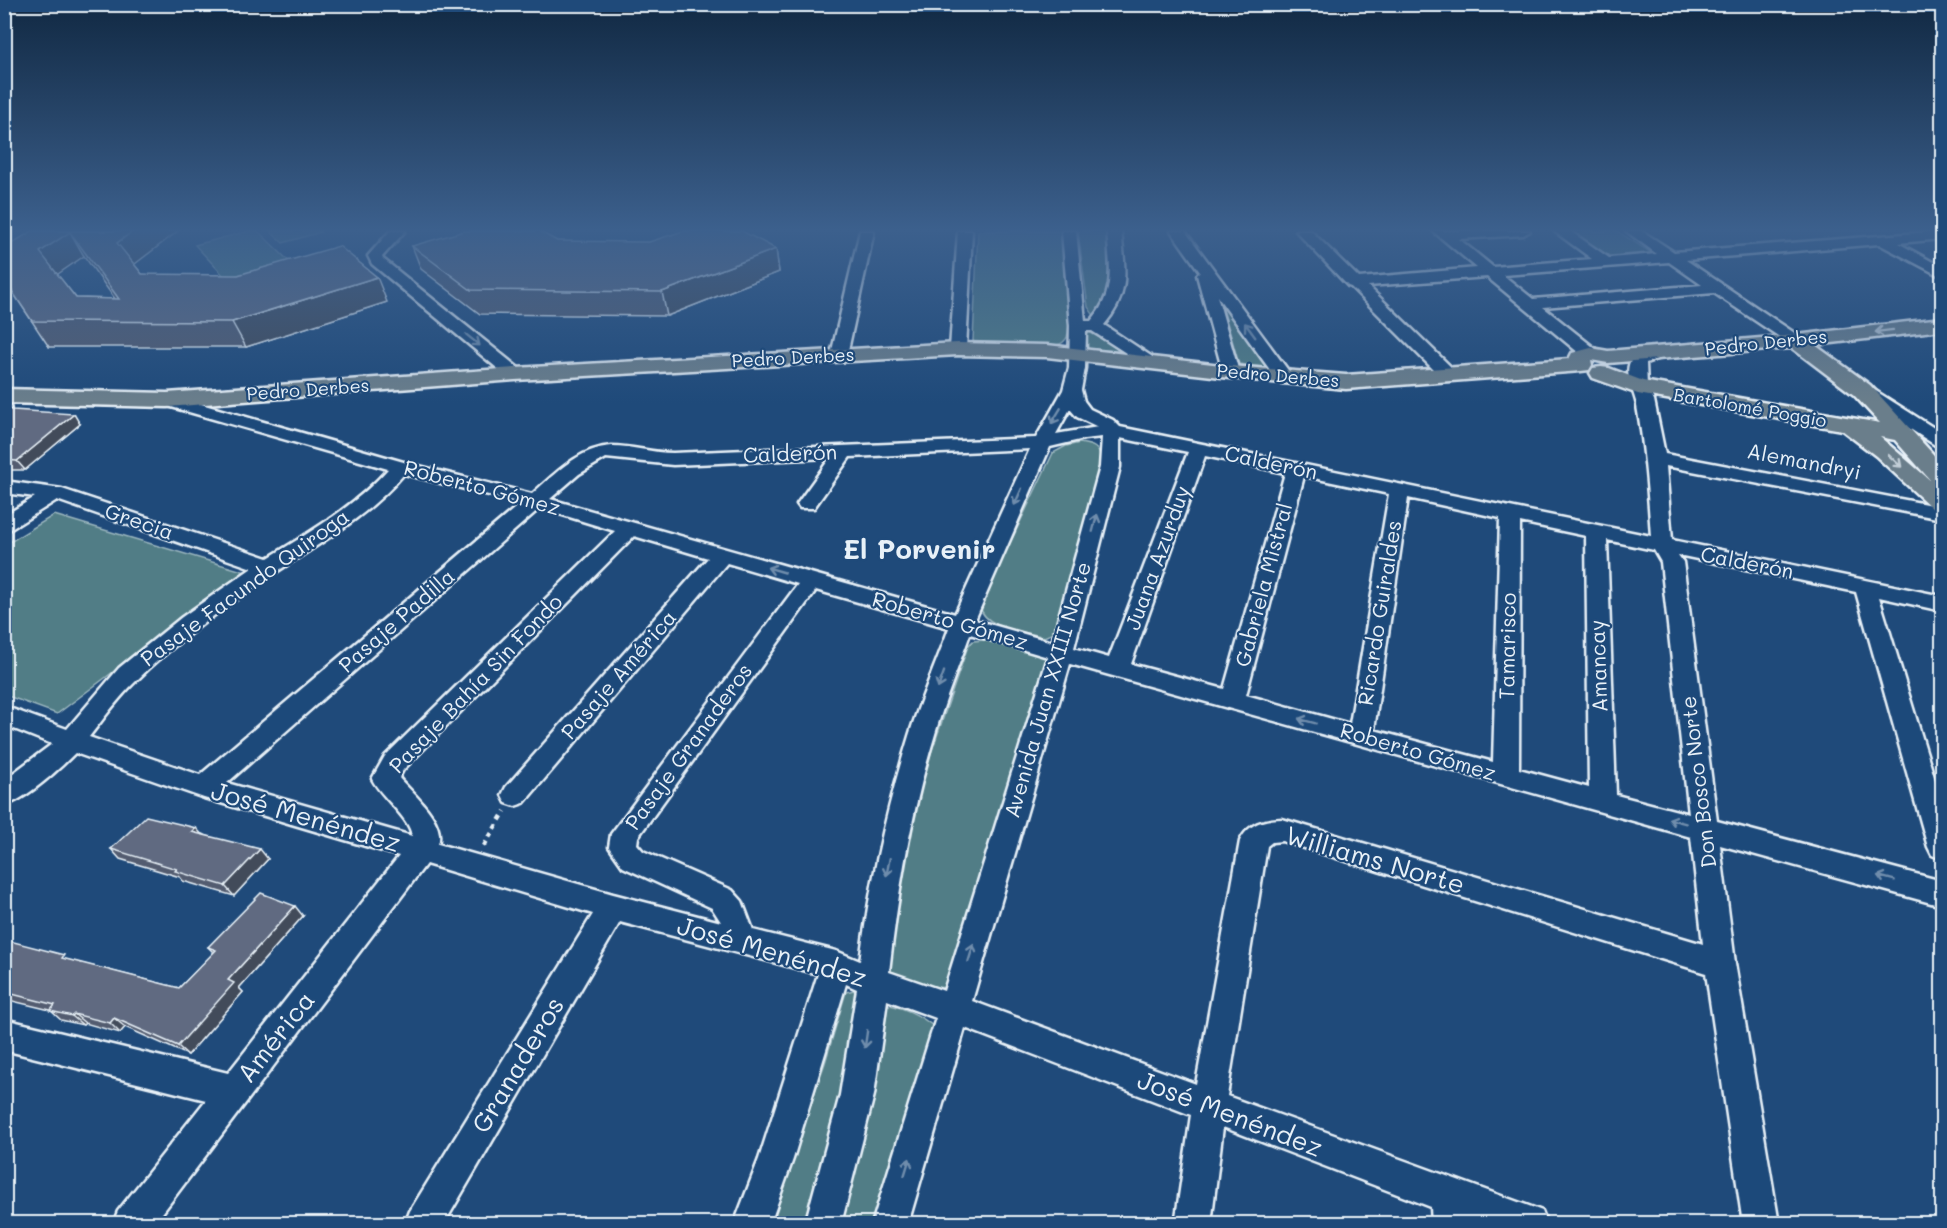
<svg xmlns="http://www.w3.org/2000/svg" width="1947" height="1228" font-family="Mali,sans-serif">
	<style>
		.green { fill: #517d86; stroke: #9cb7bf; stroke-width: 1.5 }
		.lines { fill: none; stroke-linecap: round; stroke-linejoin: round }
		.minor-casing { stroke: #e8f1f8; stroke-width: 5 }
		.major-casing { stroke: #e8f1f8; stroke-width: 5 }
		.path { stroke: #e8f1f8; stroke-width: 4.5; stroke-dasharray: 5 5; stroke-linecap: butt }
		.minor { fill: #1f4a7a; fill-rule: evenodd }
		.major { fill: #6b7e8b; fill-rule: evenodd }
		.wall { fill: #535c6f; stroke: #e8f1f8; stroke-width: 1.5; fill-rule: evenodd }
		.shaded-wall { fill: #434b5a; stroke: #e8f1f8; stroke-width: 1.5 }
		.building { fill: #606b81; stroke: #e8f1f8; stroke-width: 1.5; fill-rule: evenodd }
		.oneway { stroke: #6f8dac }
		.oneway2 { stroke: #c2ced7 }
		.labels { text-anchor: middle; stroke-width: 4.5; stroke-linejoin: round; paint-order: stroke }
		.far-street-label { font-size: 18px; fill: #e8f1f8; stroke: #1f4a7a }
		.street-label { font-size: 21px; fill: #e8f1f8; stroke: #1f4a7a }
		.near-street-label { font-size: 26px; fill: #e8f1f8; stroke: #1f4a7a }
		.district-label { font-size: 27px; font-weight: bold; fill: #e8f1f8; stroke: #1f4a7a }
	</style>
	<rect width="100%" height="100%" fill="#1f4a7a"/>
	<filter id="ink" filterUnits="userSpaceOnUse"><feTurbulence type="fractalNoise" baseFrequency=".0167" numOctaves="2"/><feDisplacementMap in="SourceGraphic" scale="12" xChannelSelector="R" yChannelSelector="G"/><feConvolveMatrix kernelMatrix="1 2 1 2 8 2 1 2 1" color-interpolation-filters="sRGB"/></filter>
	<g filter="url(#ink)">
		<g class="green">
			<polygon points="249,231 258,231 289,261 226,278 195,245"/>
			<polygon points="270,231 320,231 321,232 283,243"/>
			<path d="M978,231h84c2,23 11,86 5,106 -2,5 -6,7 -11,8h-76l-7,-4z"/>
			<polygon points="1078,231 1108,231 1112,289 1095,317 1088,307"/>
			<polygon points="1570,231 1617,231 1653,254 1653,257 1614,260 1606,257"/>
			<polygon points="1222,305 1270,368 1239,364"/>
			<polygon points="1089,332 1118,348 1120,351 1088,349 1087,335"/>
			<path d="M1080,443c13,2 19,4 22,18l-46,166 -5,7 -7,3c-20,-6 -60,-8 -64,-31l73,-153 13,-7z"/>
			<polygon points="54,515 246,572 57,714 5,695 5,545"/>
			<path d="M985,640l56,13 7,8 -100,326c-12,2 -45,-5 -55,-14 -3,-4 -4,-9 -5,-13l8,-74 21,-92 51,-148 5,-5z"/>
			<polygon points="854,990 857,999 857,1026 810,1223 768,1224 825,1063 846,992"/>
			<path d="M880,1004c18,0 43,12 56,25l-56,194 -45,1 31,-111 18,-78z"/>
		</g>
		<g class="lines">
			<g class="minor-casing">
				<g id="minor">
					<polygon points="390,231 405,231 382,257 383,259 521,370 524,374 521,378 509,378 372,264 368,256"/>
					<polygon points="860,231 874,231 847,355 839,360 831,355"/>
					<polygon points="958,231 972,231 966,349 958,354 950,349"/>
					<path d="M1062,231h14l9,90h6c25,-29 19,-54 16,-90h14c4,38 10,63 -17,94l56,37 -2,4h-12l-54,-35h-6l-1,37 -4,22 3,11 6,8 23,11 7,7 531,109c-3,-44 -6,-86 -14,-130 -2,-14 -13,-29 -7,-44 4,-9 16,-11 24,-13l8,5 -2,4 -14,5 1,24 7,13 11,54 277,53v12l-276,-53 6,74 270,56v15l-63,-14 63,206v56l-10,-4 -4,-8 -72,-255 -178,-37 5,7 34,259 225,60v25l-222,-61 15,118 44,261h-36l-37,-251 -424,-132 -10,1 -5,4 -40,250 302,110 13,5 5,13h-71l-8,-3v3h-36l-1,-17 -208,-80 -12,97h-36l16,-109 -226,-87 -57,196h-36l64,-206 -49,-18 -13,95 -33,129h-36l35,-129 17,-106 -11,-5 -53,175 -23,65h-36l25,-65 59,-185 -198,-52 -176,302h-39l5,-13 183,-297 -167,-50 -272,360h-41l5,-13 88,-111 -202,-50v-31l224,54 171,-217 -195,-58 -129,-45c-17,17 -47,45 -71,53v-26l48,-36 -48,-19v-19l63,23 52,-61 63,-51 70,-49 -195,-68 -46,29 -7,2v-15l31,-19 -31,-4v-12l58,8 206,69c42,-26 86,-51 120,-89l-227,-65 -3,-4 3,-4h12l234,67 125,31c23,-20 47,-46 80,-48 20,0 41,7 61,7l363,-15 27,-48 6,-22 1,-42zM1070,409l7,8 21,10 -42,7zM1102,437l-2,30 -48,175 -77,-22 75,-173 34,-8zM1120,438l68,14 -79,206 -35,-10 46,-181zM1030,449l-75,165 -405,-115 29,-25 27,-16 67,7 157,-7 -33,46 3,4h14l36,-51zM1205,456l80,17 -61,216 -93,-25zM404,474l117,29 -321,272 -111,-38c15,-19 29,-39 47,-56 39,-39 85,-71 130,-102 48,-33 100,-60 138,-105zM1304,476l85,18 -39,230 -104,-29zM1408,498l92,20 -7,244 -119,-32zM540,508l75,23 -230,225 -13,23c9,18 38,39 40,57l-185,-53zM1520,522l66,14 3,252 -70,-19zM634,536l74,22 -202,229 -4,8 4,8 9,3 9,-3 203,-240 71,21 -187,250 -2,13 14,20 89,41 9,14 -108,-28 -175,-50c8,-23 -26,-51 -39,-66l4,-8zM1607,540l47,10 7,12 28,252 -73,-19zM816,590l133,38c-13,36 -29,72 -40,108 -23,75 -39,148 -49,225l-24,-10 -83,-21 -11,-29 -10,-11 -89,-39 -6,-7 1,-7zM970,634l78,23 -104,334 -55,-19c9,-81 22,-160 46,-238 10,-34 23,-67 35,-100zM1070,664l621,173 12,107 -421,-125c-19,1 -33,4 -42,22l-44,243 -224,-83z"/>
					<polygon points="1171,231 1185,231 1290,373 1293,377 1290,381 1278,381 1217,296 1239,372 1236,376 1224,376 1197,275 1200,272"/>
					<path d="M1296,231h15l48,47 118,-10 -44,-37h97l-7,4 -64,4 34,28 99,-8 -38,-28h16l39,27 48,-4 -31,-23h16l32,21 268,-21v8l-44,4 44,24v10l-63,-33 -193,16 116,78 2,3 -2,3h-12l-76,-51 -171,14 54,43 2,4 -2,4h-12l-98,-81 -119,9 86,84 3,4 -3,4h-12l-91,-91 -3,-1zM1669,262l33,23 -169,14 -30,-24z"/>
					<polygon points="1865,387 1871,388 1942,433 1942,446 1935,445 1859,396 1856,392 1859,388"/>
				</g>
			</g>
			<g class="major-casing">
				<path id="major" d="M1942,318v12l-127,15 55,40 72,79v21l-8,-2 8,8v21l-9,-3 -57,-53 -34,-26 -204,-36 -45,-16 -3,-5 3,-5 8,-1 8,1 34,13 237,42 -26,-28 -62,-47 -184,15 -17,-3 1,5 -3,5 -8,1 -235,18 -116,-11 -183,-21 -89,-2 -443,25 -348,27 -163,-4v-14l163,4 348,-25 443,-25 89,2 183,21 116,9 223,-16 3,-6 19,-5 17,3 188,-16zM1880,437l15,3 36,41z"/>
			</g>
			<polyline class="path" points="484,846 505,811"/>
			<use href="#minor" class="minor"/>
			<use href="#major" class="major"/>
		</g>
		<g class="wall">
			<path d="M32,231h146l-44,33 8,10 245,28 -141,45h-197l-45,-68zM84,256l31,43 -39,-1 -19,-24z"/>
			<polygon points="557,241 776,249 779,272 667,316 480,314 421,269 412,246"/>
			<polygon points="4,409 80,424 25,470 4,470"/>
			<polygon points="202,834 268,859 234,896 183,881 180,877 120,859 111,849"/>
			<polygon points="303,916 239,988 243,992 188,1055 125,1027 120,1033 85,1023 83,1025 61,1020 50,1010 4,999 4,944 179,988 214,953 208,947"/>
		</g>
		<g class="shaded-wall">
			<polygon points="133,231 178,231 131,267 117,243"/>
			<polygon points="70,232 84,256 55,276 40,252"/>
			<polygon points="776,249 779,272 667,316 662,292"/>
			<polygon points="377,277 387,302 246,347 232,322"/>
			<polygon points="74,414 80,424 25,470 17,461"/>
			<polygon points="196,828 205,838 192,832"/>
			<polygon points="260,849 268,859 234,896 225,886"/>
			<polygon points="295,906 303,916 239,988 243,992 188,1055 178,1046 228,980"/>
			<polygon points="74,1014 85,1023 83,1025 72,1016"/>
			<polygon points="114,1018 125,1027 120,1033 110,1023"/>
		</g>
		<g class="building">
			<path d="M32,231h101l-16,12 25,31 96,1 101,-29 38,31 -145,45 -200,-1 -28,-42v-31zM70,232l49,67 -43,-1 -36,-46z"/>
			<polygon points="464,231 539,231 557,241 649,242 683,231 742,231 776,249 662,292 471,290 412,246"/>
			<polygon points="4,409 13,410 74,414 17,461 4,460"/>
			<polygon points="146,816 196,828 192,832 260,849 225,886 175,871 177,869 111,849"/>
			<polygon points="261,893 295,906 228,980 234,983 178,1046 114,1018 110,1023 74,1014 72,1016 50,1011 55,1005 4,992 4,944 7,944 10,941 64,955 62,958 179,988 216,950 208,947"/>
		</g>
		<defs><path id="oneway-shaft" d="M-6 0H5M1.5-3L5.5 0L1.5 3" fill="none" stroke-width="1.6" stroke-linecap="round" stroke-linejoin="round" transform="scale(1.5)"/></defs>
		<g class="oneway">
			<use href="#oneway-shaft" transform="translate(1250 330) rotate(-126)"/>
			<use href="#oneway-shaft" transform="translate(473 340) rotate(39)"/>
			<use href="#oneway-shaft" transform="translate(1056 416) rotate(121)"/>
			<use href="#oneway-shaft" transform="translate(1018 497) rotate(114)"/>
			<use href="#oneway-shaft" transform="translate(1095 523) rotate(-75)"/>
			<use href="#oneway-shaft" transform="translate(776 570) rotate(-164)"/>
			<use href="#oneway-shaft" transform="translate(941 680) rotate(110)"/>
			<use href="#oneway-shaft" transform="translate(1307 721) rotate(-165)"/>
			<use href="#oneway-shaft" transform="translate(1677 821) rotate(-165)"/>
			<use href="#oneway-shaft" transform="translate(888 867) rotate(101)"/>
			<use href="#oneway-shaft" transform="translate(1886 878) rotate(-165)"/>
			<use href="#oneway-shaft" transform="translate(971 953) rotate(-73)"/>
			<use href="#oneway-shaft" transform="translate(866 1039) rotate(98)"/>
			<use href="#oneway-shaft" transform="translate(907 1167) rotate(-73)"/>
		</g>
		<g class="oneway2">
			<use href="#oneway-shaft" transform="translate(1884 331) rotate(173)"/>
			<use href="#oneway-shaft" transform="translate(1895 461) rotate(42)"/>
		</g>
	</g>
	<linearGradient id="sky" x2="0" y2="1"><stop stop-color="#112943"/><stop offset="0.57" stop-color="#3c608d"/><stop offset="1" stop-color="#3c608d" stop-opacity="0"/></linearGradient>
	<rect width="1947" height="403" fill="url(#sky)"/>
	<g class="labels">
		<g class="far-street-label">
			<text transform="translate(1766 343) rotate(-6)" y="6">Pedro Derbes</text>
			<text transform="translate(793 358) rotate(-3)" y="6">Pedro Derbes</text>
			<text transform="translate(1278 376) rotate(5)" y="6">Pedro Derbes</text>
			<text transform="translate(308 390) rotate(-4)" y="6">Pedro Derbes</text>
			<text transform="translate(1750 408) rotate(10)" y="6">Bartolomé Poggio</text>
		</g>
		<g class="street-label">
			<text transform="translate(790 454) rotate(-2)" y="7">Calderón</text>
			<text transform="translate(1804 462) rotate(11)" y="7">Alemandryi</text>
			<text transform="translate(1271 463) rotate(12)" y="7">Calderón</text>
			<text transform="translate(482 488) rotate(15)" y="7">Roberto Gómez</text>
			<text transform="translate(139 522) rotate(19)" y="7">Grecia</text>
			<text transform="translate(1158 558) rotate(-70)" y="7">Juana Azurduy</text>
			<text transform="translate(1747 563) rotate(11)" y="7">Calderón</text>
			<text transform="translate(1264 585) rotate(-75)" y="7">Gabriela Mistral</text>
			<text transform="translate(245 588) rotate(-36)" y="7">Pasaje Facundo Quiroga</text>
			<text transform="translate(1380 613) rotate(-81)" y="7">Ricardo Guiraldes</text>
			<text transform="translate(397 621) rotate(-41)" y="7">Pasaje Padilla</text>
			<text transform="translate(950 621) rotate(16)" y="7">Roberto Gómez</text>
			<text transform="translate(1508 646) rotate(-89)" y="7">Tamarisco</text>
			<text transform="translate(1599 666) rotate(-92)" y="7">Amancay</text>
			<text transform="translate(619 675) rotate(-49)" y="7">Pasaje América</text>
			<text transform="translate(476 684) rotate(-46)" y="7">Pasaje Bahía Sin Fondo</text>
			<text transform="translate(1048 690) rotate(-74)" y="7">Avenida Juan XXIII Norte</text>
			<text transform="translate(689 747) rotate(-54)" y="7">Pasaje Granaderos</text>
			<text transform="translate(1418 752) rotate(16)" y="7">Roberto Gómez</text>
			<text transform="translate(1699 782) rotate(-97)" y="7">Don Bosco Norte</text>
		</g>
		<g class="near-street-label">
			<text transform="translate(306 817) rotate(16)" y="9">José Menéndez</text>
			<text transform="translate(1375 860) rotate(16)" y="9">Williams Norte</text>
			<text transform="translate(772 952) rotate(16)" y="9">José Menéndez</text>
			<text transform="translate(276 1037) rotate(-52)" y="9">América</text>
			<text transform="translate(518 1065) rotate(-59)" y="9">Granaderos</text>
			<text transform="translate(1230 1114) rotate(21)" y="9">José Menéndez</text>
		</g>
		<g class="district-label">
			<text x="919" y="559">El Porvenir</text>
		</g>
	</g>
	<rect width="1947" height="1228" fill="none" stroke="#1f4a7a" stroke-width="24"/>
	<rect x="12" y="12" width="1923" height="1204" fill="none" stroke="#e8f1f8" stroke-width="2" filter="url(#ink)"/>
</svg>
